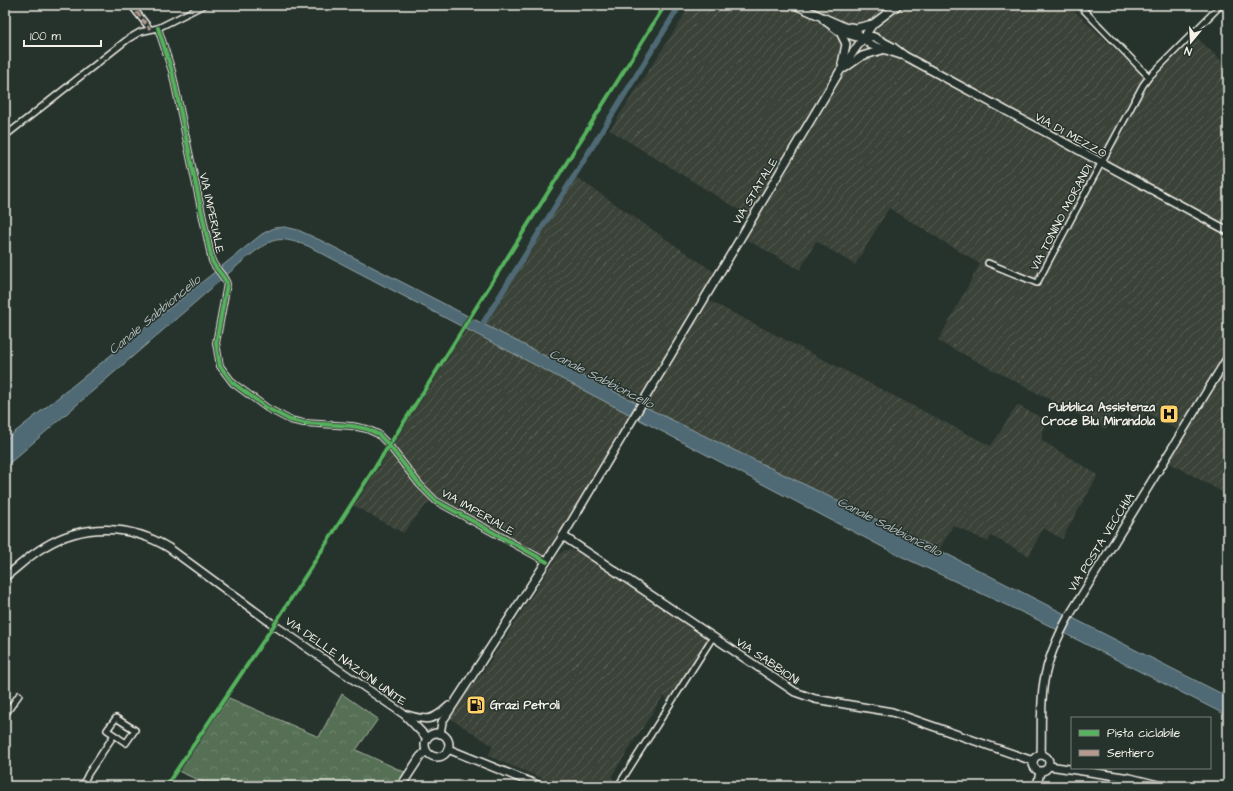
<svg xmlns="http://www.w3.org/2000/svg" width="1233" height="791" viewBox="0 0 1233 791" font-family="'Architects Daughter',sans-serif">
<style>
.industrial{fill:url(#industrial-furrows)}
.forest{fill:url(#forest-crowns);stroke:#a5b09e}
.water{fill:#4f6b75;stroke:#91a1a3}
.lines{fill:none;stroke-linecap:round;stroke-linejoin:round}
.canal{stroke:#4f6b75;stroke-width:5.5}
.street-casing{stroke:#f4f1e8;stroke-width:8}
.secondary-casing{stroke:#f4f1e8;stroke-width:10}
.street{stroke:#26332d;stroke-width:5}
.secondary{stroke:#26332d;stroke-width:7}
.quiet{stroke:#b69a8f;stroke-width:3;stroke-dasharray:6 3;stroke-linecap:butt}
.cycleway-casing{stroke:#26332d;stroke-width:6}
.cycleway{stroke:#56b35d;stroke-width:4}
.labels{text-anchor:middle;stroke-width:3;stroke-linejoin:round;paint-order:stroke}
.street-label{font-size:12px;fill:#f4f1e8;stroke:#26332d}
.poi-label{font-size:12px;font-weight:bold;fill:#f4f1e8;stroke:#26332d;text-anchor:end}
.water-label{font-size:13px;font-style:italic;fill:#b2bbba;stroke:#26332d}
</style>
<defs>
<pattern id="industrial-furrows" width="10" height="10" patternUnits="userSpaceOnUse"><rect width="10" height="10" fill="#3a4339"/><path d="M-1 1l2-2M0 10L10 0M9 11l2-2" fill="none" stroke="#575f56"/></pattern>
<pattern id="forest-crowns" width="20" height="18" patternUnits="userSpaceOnUse"><rect width="20" height="18" fill="#566f55"/><path d="M2 6a3 3 0 1 1 6 0M12 15a3 3 0 1 1 6 0" fill="none" stroke="#6f846d"/></pattern>
</defs>
<rect width="100%" height="100%" fill="#26332d"/>
<filter id="ink" filterUnits="userSpaceOnUse"><feTurbulence type="fractalNoise" baseFrequency=".025" numOctaves="2"/><feDisplacementMap in="SourceGraphic" scale="8" xChannelSelector="R" yChannelSelector="G"/><feConvolveMatrix kernelMatrix="1 2 1 2 8 2 1 2 1" color-interpolation-filters="sRGB"/></filter>
<g filter="url(#ink)">
<g class="industrial">
<polygon points="691,5 1068,5 1150,82 1195,36 1228,67 1228,495 1166,461 1183,433 1146,412 1140,421 1119,407 1106,429 938,341 980,264 889,208 855,265 816,241 800,270 742,237 752,218 610,130"/>
<polygon points="573,175 717,274 704,298 991,446 1017,405 1046,420 1041,440 1098,475 1062,539 1043,528 1029,556 991,536 988,542 953,525 939,550 627,398 483,325"/>
<polygon points="462,327 632,415 543,561 432,498 403,533 351,504 431,380"/>
<polygon points="565,550 576,551 709,637 669,700 663,696 611,777 614,779 609,786 561,786 488,756 493,746 450,718 469,689 484,671 559,554"/>
</g>
<polygon class="forest" points="342,694 378,719 356,750 411,775 404,786 212,786 178,771 229,698 319,737"/>
<path class="water" d="M285 227 298 230 322 241 627 398 939 550 1228 697V716L1032 617 894 553 308 246C274 234 272 239 244 260L5 467V440L262 234 274 228Z"/>
<g class="lines">
<polyline class="canal" points="480,328 680,5"/>
<g class="street-casing">
<g id="street">
<polyline points="131,5 150,29"/>
<polyline points="1079,5 1149,77"/>
<path d="M158 28 172 71 212 261C216 270 224 275 227 284L216 343 220 366 233 383 267 408 290 420 304 423 352 426 367 429 378 434 388 444 420 485 436 501 547 562"/>
<polyline points="5,136 128,39 140,32 158,28 204,5"/>
<polyline points="988,263 1037,283 1143,85 1149,77 1221,5"/>
<polyline points="5,715 19,695"/>
<polygon points="116,718 135,730 126,743 107,730"/>
<polyline points="82,786 88,774 114,735"/>
<polyline points="618,786 713,637"/>
</g>
</g>
<g class="secondary-casing">
<g id="secondary">
<polyline points="795,5 856,32 871,45 901,55"/>
<polyline points="824,20 840,32 863,39"/>
<polyline points="850,27 856,28 873,24"/>
<polyline points="840,32 846,44 842,64"/>
<polyline points="863,39 869,36 874,37 893,47 905,56 1228,231"/>
<polyline points="845,68 862,56 882,50"/>
<polyline points="563,536 795,692 815,699 892,712 1033,761"/>
<path d="M5 577C18 567 30 555 44 547 83 523 130 524 169 548L274 625 405 715 427 738"/>
<path d="M407 715C427 721 433 721 449 706"/>
<circle cx="437" cy="745" r="12"/>
<polyline points="440,734 442,722 563,536 840,71 873,24 898,5"/>
<polyline points="448,749 540,786"/>
<circle cx="1041" cy="763" r="8"/>
<path d="M1041 755C1042 731 1040 705 1044 681 1048 658 1058 636 1069 616L1228 357"/>
<polyline points="1049,766 1130,778 1162,786"/>
<polyline points="401,786 420,757 426,751"/>
<polyline points="1037,786 1040,772"/>
</g>
</g>
<use href="#street" class="street"/>
<use href="#secondary" class="secondary"/>
<polyline class="quiet" points="131,5 150,29"/>
<g class="cycleway-casing">
<g id="cycleway">
<path d="M158 28 172 71 212 261C216 270 224 275 227 284L216 343 220 366 233 383 267 408 290 420 304 423 352 426 367 429 378 434 388 444 420 485 436 501 547 562"/>
<polyline points="166,786 274,625 429,383 665,5"/>
</g>
</g>
<use href="#cycleway" class="cycleway"/>
</g>
</g>
<defs>
<g id="hospital-square" transform="scale(1)"><rect x="-9" y="-9" width="18" height="18" rx="4" fill="#ffd166" stroke="#26332d"/><path d="M-5-5h3v3.5h4V-5h3V5h-3V1.5h-4V5h-3Z" fill="#111"/></g>
<g id="fuel-square" transform="scale(1)"><rect x="-9" y="-9" width="18" height="18" rx="4" fill="#ffd166" stroke="#26332d"/><path d="M-5.5-6h7V0h2V4h1.3V-2.5L3-4.5l.8-.8L6-3V5H2.5V1h-1V6h-7ZM-4.2-4.7v3.2H.2V-4.7Z" fill="#111"/></g>
</defs>
<g fill-rule="evenodd">
<use href="#hospital-square" x="1169" y="414"/>
<use href="#fuel-square" x="476" y="705"/>
</g>
<g class="labels">
<g class="street-label">
<text transform="translate(1071 135) rotate(29)" y="4">VIA DI MEZZO</text>
<text transform="translate(755 191) rotate(-59)" y="4">VIA STATALE</text>
<text transform="translate(212 213) rotate(78)" y="4">VIA IMPERIALE</text>
<text transform="translate(1061 217) rotate(-62)" y="4">VIA TONINO MORANDI</text>
<text transform="translate(478 512) rotate(30)" y="4">VIA IMPERIALE</text>
<text transform="translate(1101 542) rotate(-58)" y="4">VIA POSTA VECCHIA</text>
<text transform="translate(346 661) rotate(35)" y="4">VIA DELLE NAZIONI UNITE</text>
<text transform="translate(768 661) rotate(34)" y="4">VIA SABBIONI</text>
</g>
<g class="poi-label">
<text x="1155" y="411">Pubblica Assistenza<tspan x="1155" dy="14">Croce Blu Mirandola</tspan></text>
<text x="490" y="709" text-anchor="start">Grazi Petroli</text>
</g>
<g class="water-label">
<text transform="translate(154 314) rotate(-40)" y="5">Canale Sabbioncello</text>
<text transform="translate(602 378) rotate(27)" y="5">Canale Sabbioncello</text>
<text transform="translate(890 526) rotate(27)" y="5">Canale Sabbioncello</text>
</g>
</g>
<rect width="1233" height="791" fill="none" stroke="#26332d" stroke-width="20"/>
<rect x="10" y="10" width="1213" height="771" fill="none" stroke="#f4f1e8" stroke-width="1.5" filter="url(#ink)"/>
<rect x="1071" y="717" width="140" height="52" fill="#26332d" stroke="#787f78"/>
<rect x="1079" y="730" width="20" height="6" fill="#56b35d" stroke="#787f78"/>
<text x="1107" y="737" font-size="12" fill="#f4f1e8">Pista ciclabile</text>
<rect x="1079" y="750" width="20" height="6" fill="#b69a8f" stroke="#787f78"/>
<text x="1107" y="757" font-size="12" fill="#f4f1e8">Sentiero</text>
<g transform="translate(1191 42) rotate(198)" stroke="#26332d" stroke-width="3" paint-order="stroke">
<path d="M0-3L7 15L0 10L-7 15Z" fill="#f4f1e8"/>
<text y="-6" font-size="11" font-weight="bold" text-anchor="middle" fill="#f4f1e8">N</text>
</g>
<path d="M24 40v6h77v-6" fill="none" stroke="#f4f1e8" stroke-width="2"/>
<text x="30" y="40" font-size="12" fill="#f4f1e8" stroke="#26332d" stroke-width="3" paint-order="stroke">100 m</text>
</svg>
